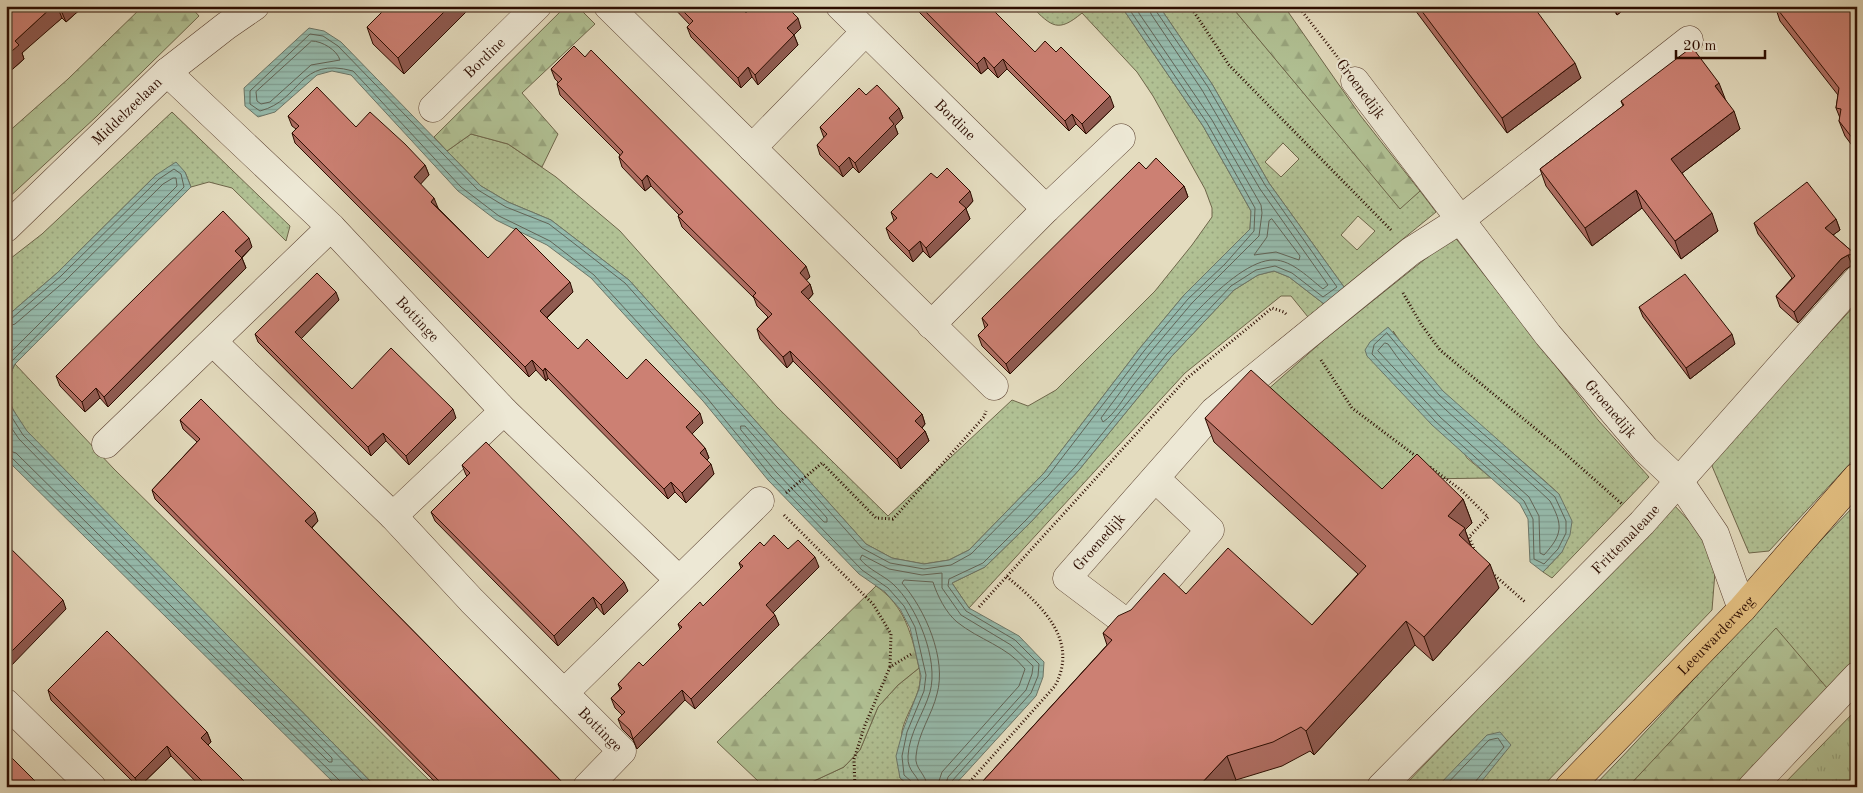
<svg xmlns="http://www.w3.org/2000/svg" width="1863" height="793" viewBox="0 0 1863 793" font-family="'Old Standard TT',serif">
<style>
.grass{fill:url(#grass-dots);stroke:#6e664a;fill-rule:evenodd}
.forest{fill:url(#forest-firs);stroke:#6e664a}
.park{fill:url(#park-tufts);stroke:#6e664a}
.water{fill:url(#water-rules);stroke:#6c7668}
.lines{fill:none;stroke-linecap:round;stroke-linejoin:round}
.shore{stroke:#616457;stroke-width:1}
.minor-casing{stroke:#5a4030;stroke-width:29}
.major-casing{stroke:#2c0c00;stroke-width:29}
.path{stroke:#2c0c00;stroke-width:3;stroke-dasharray:1 2.5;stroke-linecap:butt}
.minor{stroke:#ede8d5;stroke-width:28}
.major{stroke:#e2be80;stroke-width:28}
.wall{fill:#af6e63;stroke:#2c0c00}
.shaded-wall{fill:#8f5a50;stroke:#2c0c00}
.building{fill:#cc8073;stroke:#2c0c00}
.labels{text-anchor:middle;stroke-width:4;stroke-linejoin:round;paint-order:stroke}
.street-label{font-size:15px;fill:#2c0c00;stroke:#ede8d5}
</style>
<defs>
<pattern id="grass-dots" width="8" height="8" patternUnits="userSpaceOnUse" patternTransform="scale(1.25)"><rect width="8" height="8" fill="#b1c194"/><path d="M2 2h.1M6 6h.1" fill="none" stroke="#98a57e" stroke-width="1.8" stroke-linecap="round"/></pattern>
<pattern id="forest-firs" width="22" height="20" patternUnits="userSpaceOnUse" patternTransform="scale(1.25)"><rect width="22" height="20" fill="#b1c194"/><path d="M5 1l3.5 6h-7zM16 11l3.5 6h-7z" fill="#98a57e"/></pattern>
<pattern id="park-tufts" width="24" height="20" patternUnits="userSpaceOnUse" patternTransform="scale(1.25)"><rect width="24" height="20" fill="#b1c194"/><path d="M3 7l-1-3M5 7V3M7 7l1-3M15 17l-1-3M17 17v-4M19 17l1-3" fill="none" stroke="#98a57e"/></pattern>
<pattern id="water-rules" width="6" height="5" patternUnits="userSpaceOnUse" patternTransform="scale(1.25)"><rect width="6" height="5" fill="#96bcae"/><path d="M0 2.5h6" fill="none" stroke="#81a094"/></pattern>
</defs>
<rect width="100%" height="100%" fill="#e4dcbf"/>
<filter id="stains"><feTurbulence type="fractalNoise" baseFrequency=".004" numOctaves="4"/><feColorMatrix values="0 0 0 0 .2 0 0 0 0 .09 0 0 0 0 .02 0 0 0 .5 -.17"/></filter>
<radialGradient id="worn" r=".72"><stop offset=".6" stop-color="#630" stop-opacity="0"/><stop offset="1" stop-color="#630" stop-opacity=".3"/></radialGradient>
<g class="grass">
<path d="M1031 6H1121L1203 126 1251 211 1250 229 1184 295 1140 348 1044 473 969 550 949 560 924 564 892 558 866 544 629 280 551 220 508 202 481 186 447 151 471 134 508 144 556 177 620 231 776 406 888 516 1012 400 1028 406 1056 390 1155 291 1192 245 1212 217V208L1205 189 1153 96 1137 72 1082 13C1058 33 1052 27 1031 6Z"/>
<path d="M1159 6H1231L1400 208 1420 191 1436 212 1344 287 1269 183 1212 84ZM1283 143 1299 159 1281 177 1265 162ZM1358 216 1375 231 1357 250 1341 235Z"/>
<polygon points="172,112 290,226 286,241 232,188 209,182 191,187 185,172 156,175 57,273 6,317 6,262 42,234"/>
<path d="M1454 236 1598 420 1649 477 1552 578 1543 572 1562 552 1559 494C1503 441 1435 397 1393 331L1467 458 1491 478 1419 479 1376 527 1248 407 1325 339Z"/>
<polygon points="1274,271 1289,277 1324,304 1308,317 1291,296 1281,296 1185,373 969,608 952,583 985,567 1030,523 1079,470 1171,357 1234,290 1258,275"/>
<polygon points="1857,303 1857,456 1769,551 1749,553 1712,466 1718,453"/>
<path d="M15 364 114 469 436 787H376L26 431C10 404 0 395 15 364Z"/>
<path d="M1857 503V667L1833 695 1646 768 1628 787H1593C1683 695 1766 595 1857 503Z"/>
<polygon points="1674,505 1706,539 1715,572 1712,610 1542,787 1403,787"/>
<path d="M919 668C925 691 907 709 902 731 900 746 901 763 900 778L911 787H801L844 767 860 750 878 707 898 685Z"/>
</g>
<g class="forest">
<polygon points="143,6 190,6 199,16 96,117 6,200 6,134 68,79"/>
<polygon points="566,6 577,6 595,24 522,93 558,134 542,167 508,144 471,134 447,151 434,137"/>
<polygon points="1231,6 1284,6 1360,115 1420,191 1400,209"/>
<path d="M876 586C905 606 912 635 919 668L898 685 878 707 860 750 844 767 801 787H760L758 781 717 742Z"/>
<polygon points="1776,628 1833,695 1743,787 1628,787"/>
</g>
<polygon class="park" points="1857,709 1857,787 1781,787"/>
<g class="water">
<polygon points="1121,6 1159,6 1212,84 1269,183 1344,287 1324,304 1289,277 1274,271 1258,275 1234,290 1171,357 1079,470 1030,523 985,567 952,583 969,608 1019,636 1044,662 1043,677 1036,696 953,787 911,787 900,778 896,756 903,730 919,689 921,676 910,628 900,609 885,592 859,574 768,480 703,401 591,278 547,245 496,220 458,191 351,75 332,71 317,75 275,112 258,117 245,106 244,88 309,28 324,31 341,42 481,186 508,202 551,220 629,280 866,544 892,558 924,564 949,560 969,550 1044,473 1140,348 1184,295 1250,229 1251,211 1203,126"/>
<polygon points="176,162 185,172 191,187 15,364 6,381 6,317 57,273 156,175"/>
<polygon points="1388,327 1443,391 1559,494 1572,521 1570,535 1562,552 1543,572 1530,562 1528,519 1520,504 1432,425 1367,356 1365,350 1370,342"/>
<polygon points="6,387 8,402 27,431 376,787 338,787 6,459"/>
<polygon points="1500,732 1511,745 1477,787 1437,787 1487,735"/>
</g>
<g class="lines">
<g class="shore">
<path d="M1134 6 1212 120 1261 205 1262 213 1259 236 1192 303 1148 355 1101 418 1103 422C1115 414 1125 396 1134 384 1161 352 1232 259 1274 260 1292 260 1310 279 1323 289L1328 285 1260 189 1202 90 1151 14 1149 6"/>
<path d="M312 41C322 41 337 50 340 60L311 65 270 102 261 104 257 101 256 92Z"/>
<polygon points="1272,219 1300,256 1299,260 1276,252 1254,255 1267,237 1269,221"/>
<polyline points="6,320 11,319 61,276 159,179 174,169 181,174 184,187 12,361 6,370"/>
<polyline points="6,327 15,324 65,281 163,184 173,178 176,178 177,186 6,357"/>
<polygon points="1387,333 1439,395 1555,497 1566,521 1566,533 1558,549 1544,564 1534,559 1533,519 1524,501 1435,421 1372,354 1374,345"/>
<path d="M1385 343 1388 344C1430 407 1496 449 1550 501 1563 525 1563 534 1544 555L1540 553 1539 516 1529 497 1440 417 1378 351Z"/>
<polyline points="6,408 23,435 369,787"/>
<polyline points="6,420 19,439 332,758 332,762 329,762 16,453 6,450"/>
<polygon points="741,426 745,426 827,518 827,522 824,522 776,472 741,430"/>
<polyline points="6,456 12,458 340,781 341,787"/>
<path d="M913 787 912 782 904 775 902 756 907 732 924 691 926 675 915 627 904 606 888 588 862 570 771 476 707 398 594 275 550 241 499 216 461 187 353 71C298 56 302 100 260 111L250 104V91L310 34 323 36 338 46 478 190 506 207 549 224 625 283 862 548 890 563 924 569 951 565 971 554 1048 476 1144 351 1188 299 1225 264 1254 231 1255 208 1207 123 1127 6"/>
<path d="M920 787C919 774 907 773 908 756 909 733 924 713 930 692 939 660 917 606 893 584 883 575 869 570 860 559L862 555 889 569 922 575 942 573V588L961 615 1011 645 1033 666 1032 674 1026 690 948 777 945 787"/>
<path d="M927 787C927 774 914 769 916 756 918 733 932 715 937 694 947 659 925 609 902 583L904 580 933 582C937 595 946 613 957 622 979 640 1007 646 1025 669L1019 686 942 772 937 787"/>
<polyline points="951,787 952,781 1031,693 1038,676 1039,664 1015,640 966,611 948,586 949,579 983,563 1026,520 1076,466 1167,354 1231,286 1256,270 1275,266 1292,273 1323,297 1337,287 1265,185 1208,87 1156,11 1155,6"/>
<polyline points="1444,787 1489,740 1498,738 1504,747 1475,782 1474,787"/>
</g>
<g class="minor-casing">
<g id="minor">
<polyline points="608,6 994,386"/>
<path id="s1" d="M840 6 1046 209"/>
<path id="s2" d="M167 72 331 227 504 411 679 580"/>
<path id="s3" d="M1355 81 1548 335 1645 449 1679 481 1715 534 1742 609"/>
<path id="s4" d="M433 108 537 6"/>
<polyline points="752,148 865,32"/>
<path id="s5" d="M6 228 167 72 226 26 255 6"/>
<polyline points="931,325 1046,209 1121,138"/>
<path id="s6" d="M213 342 393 516 472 601 622 751 587 787"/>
<polyline points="106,444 331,227"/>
<path id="s7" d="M1155 478 1210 530 1128 624 1067 578 1214 411 1411 251 1460 220 1689 40"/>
<polyline points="393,516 504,411"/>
<polyline points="564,693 760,501"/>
<polyline points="6,703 92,787"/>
<path id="s8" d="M1381 787 1642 523 1857 280"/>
<polyline points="1752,787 1857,676"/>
</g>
</g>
<g class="major-casing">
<g id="major">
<path id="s9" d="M1569 787 1742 609 1857 477"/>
</g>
</g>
<g class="path">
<polyline points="1190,6 1229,65 1391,230"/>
<polyline points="1298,6 1339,59"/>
<polyline points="1403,293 1421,324 1440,350 1560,449 1622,504"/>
<polyline points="1321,360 1352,408 1417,457"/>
<polyline points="1430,467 1461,490 1488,517 1469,537 1475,551"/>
<polyline points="786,493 822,463 876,518 893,519 984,417 986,411"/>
<polyline points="784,515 873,604 891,634 890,667"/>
<polyline points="1492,573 1525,602"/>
<polyline points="979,607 1186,379 1272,308 1284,312 1287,315"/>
<polyline points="855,787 854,759 865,725 890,667 913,653"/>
<path d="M965 787 1055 686C1080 639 1040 604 1006 576"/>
</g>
<use href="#minor" class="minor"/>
<use href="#major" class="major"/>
</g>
<g class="wall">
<polygon points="6,6 84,6 66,22 62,18 40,36 22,53 24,59 6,75"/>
<polygon points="388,6 404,74 373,44 367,27"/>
<polygon points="672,6 739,6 746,13 801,28 794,35 798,45 758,85 752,77 741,88 691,37 687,27 690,25"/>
<polygon points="913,6 989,6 1035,52 1114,107 1086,134 1076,124 1069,131 1007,69 998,78 988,68 981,74"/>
<polygon points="1412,6 1533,6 1581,78 1507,133"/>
<polygon points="1611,6 1628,6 1617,15"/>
<polygon points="1775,6 1857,6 1857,152 1845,136 1839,121 1840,118 1836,108 1838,95 1780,21"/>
<polygon points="551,69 810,277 806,280 810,284 813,294 808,300 922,414 925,424 922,428 925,431 929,441 901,469 793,361 787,368 760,339 757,329 768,317 757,306 754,298 682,227 678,216 679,215 651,186 645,191 622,167 619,157 620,155 560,95 557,84 558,82 555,79"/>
<polygon points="866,95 899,108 903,118 895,126 898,134 859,173 853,167 843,177 820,155 817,145 824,138 820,127"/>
<polygon points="1725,100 1740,129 1682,173 1718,231 1681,259 1642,208 1592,246 1546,186 1540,169 1623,106 1621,101"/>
<polygon points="288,116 356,127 425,165 429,175 420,184 438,208 488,258 573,292 547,318 578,349 627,379 703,423 692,434 705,448 709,458 707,460 714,474 686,503 675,492 668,499 548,378 546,381 536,370 529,377 295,143 292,133 296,129 292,126"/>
<polygon points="1146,169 1184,186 1188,197 1010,374 982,346 978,335 985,328 982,318"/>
<polygon points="937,178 973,201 966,209 970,219 930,258 923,251 913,262 890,239 886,228 894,221 891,212"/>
<polygon points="1836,219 1840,230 1833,235 1855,254 1857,260 1857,265 1852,265 1845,270 1798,323 1780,307 1776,296 1792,278 1758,234 1754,223"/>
<polygon points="252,247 242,258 246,268 108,407 100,398 85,412 60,386 56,376"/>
<polygon points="339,300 301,338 352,389 456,418 409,465 386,441 371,456 258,342 255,334"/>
<polygon points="1639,307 1735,344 1690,379 1643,317"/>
<polygon points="1205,418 1382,489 1463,499 1472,523 1465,530 1471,546 1499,588 1433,661 1415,645 1314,755 1310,751 1282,766 1236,780 1229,787 985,787 983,781 1107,645 1103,633 1186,594 1312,625 1358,574 1214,442"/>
<polygon points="180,420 318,521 312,528 567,787 440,787 155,499 152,490 197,442 183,429"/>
<polygon points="462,465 628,591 604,615 597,607 558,646 435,521 431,512 467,476 466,475"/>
<polygon points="764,546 788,549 819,567 773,612 779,625 695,709 685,700 637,749 633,740 622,729 618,719 622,715 615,708 611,698 620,689 618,684 643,666 680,629 678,624 703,606 741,568 739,563"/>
<polygon points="48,690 207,732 211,742 208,745 250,787 201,787 171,756 139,787 138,787 51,700"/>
</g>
<g class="shaded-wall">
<polygon points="53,6 57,6 62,18 22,53 24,59 6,75 6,56 15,41"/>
<polygon points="62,6 84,6 66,22 60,8"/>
<polygon points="450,6 472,6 404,74 398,58"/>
<polygon points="1614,6 1628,6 1617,15"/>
<polygon points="798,18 801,28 794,35 798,45 758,85 755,75 787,28"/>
<polygon points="984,57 988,68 981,74 977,64"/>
<polygon points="1003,59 1007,69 998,78 994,68"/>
<polygon points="1575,63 1581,78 1507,133 1502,118"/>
<polygon points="748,67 752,77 741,88 738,78"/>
<polygon points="1719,83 1726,101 1715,86"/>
<polygon points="1110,96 1114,107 1086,134 1082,124"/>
<polygon points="899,108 903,118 895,126 898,134 859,173 855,163 889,118"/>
<polygon points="1734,111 1740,129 1677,177 1671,159"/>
<polygon points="1072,114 1076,124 1069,131 1065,121"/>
<polygon points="849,157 853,167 843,177 839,167"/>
<polygon points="425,165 429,175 418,187 414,177"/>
<polygon points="647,175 651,186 645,191 642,181"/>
<polygon points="1184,186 1188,197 1010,374 1006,364"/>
<polygon points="1636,190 1642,208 1592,246 1585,228"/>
<polygon points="970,191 973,201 966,209 970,219 930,258 926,248 959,202"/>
<polygon points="434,198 438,208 431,202"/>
<polygon points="1712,213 1718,231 1681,259 1675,241"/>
<polygon points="1836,219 1840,230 1829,238 1825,228"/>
<polygon points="249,238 252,247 238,261 235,251"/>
<polygon points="920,241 923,251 913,262 909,251"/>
<polygon points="1848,255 1852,265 1845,270 1798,323 1794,312 1841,259"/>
<polygon points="242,258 246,268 108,407 104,397"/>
<polygon points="806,266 810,277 803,283 800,273"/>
<polygon points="570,282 573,292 543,321 540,311"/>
<polygon points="810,284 813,294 805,303 801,292"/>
<polygon points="336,292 339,300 299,341 295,332"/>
<polygon points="1732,334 1735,344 1690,379 1686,368"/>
<polygon points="790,351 793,361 787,368 783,357"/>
<polygon points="532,360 536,370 529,377 525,367"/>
<polygon points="545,368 548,378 546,381 543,371"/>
<polygon points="96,388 100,398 85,412 82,402"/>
<polygon points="453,409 456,418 409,465 406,456"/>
<polygon points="700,413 703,423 689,437 686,427"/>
<polygon points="922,414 925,424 919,431 915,421"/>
<polygon points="925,431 929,441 901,469 897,459"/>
<polygon points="383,433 386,441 371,456 368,447"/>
<polygon points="705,448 709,458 704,463 700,453"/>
<polygon points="711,464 714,474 686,503 682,493"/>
<polygon points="671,482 675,492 668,499 664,489"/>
<polygon points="1463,499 1472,523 1465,530 1473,552 1468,559 1448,516"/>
<polygon points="315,512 318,521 309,530 305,521"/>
<polygon points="815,557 819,567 770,616 766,605"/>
<polygon points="1490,564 1499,588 1433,661 1424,637"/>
<polygon points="624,582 628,591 604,615 601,605"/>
<polygon points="593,597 597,607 558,646 554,636"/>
<polygon points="63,600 66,609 8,669 6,665 6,657"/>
<polygon points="775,615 779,625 695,709 691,699"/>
<polygon points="1406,621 1415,645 1314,755 1306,731"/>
<polygon points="682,690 685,700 637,749 633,739"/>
<polygon points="207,732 211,742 205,748 201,738"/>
<polygon points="167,746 171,756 139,787 135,778"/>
<polygon points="1227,756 1236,780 1229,787 1198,787"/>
</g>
<g class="building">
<polygon points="6,6 53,6 15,41 19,45 6,56"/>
<polygon points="388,6 450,6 398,58 367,27"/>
<polygon points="678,6 739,6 746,13 753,6 786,6 798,18 787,28 794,35 755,75 748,67 738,78 687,27 693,21"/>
<polygon points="920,6 989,6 1035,52 1045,41 1056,52 1061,47 1110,96 1082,124 1072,114 1065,121 1003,59 994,68 984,57 977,64"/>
<polygon points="1418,6 1533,6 1575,63 1502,118"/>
<polygon points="1775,6 1857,6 1857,144 1839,121 1841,109 1836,108 1839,88"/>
<polygon points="574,46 585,57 591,50 806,266 800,273 810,284 801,292 922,414 915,421 925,431 897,459 790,351 783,357 757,329 772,314 753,296 756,293 678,216 683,212 647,175 642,181 619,157 623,152 557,84 562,79 551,69"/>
<polygon points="1692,47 1719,83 1715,86 1734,111 1671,159 1712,213 1675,241 1636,190 1585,228 1540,169 1624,105 1621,101"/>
<polygon points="877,85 899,108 889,118 894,124 855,163 849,157 839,167 817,145 827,134 820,127 859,88 866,95"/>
<polygon points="317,87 356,127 370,112 405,144 425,165 414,177 434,198 431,202 488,258 516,228 570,282 540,311 578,349 587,339 627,379 646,359 700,413 686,427 705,448 700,453 711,464 682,493 671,482 664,489 545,368 543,371 532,360 525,367 292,133 299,126 288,116"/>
<polygon points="1156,158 1184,186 1006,364 978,335 988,325 982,318 1139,162 1146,169"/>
<polygon points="947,168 970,191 959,202 966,208 926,248 920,241 909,251 886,228 897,218 891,212 931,173 937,178"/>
<polygon points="1807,182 1836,219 1825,228 1855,254 1848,255 1841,259 1794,312 1776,296 1795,276 1754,223"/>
<polygon points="223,211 249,238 235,251 242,258 104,397 96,388 82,402 56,376"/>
<polygon points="317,273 336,292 295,332 352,389 391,348 453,409 406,456 383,433 368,447 255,334"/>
<polygon points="1685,274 1732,334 1686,368 1639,307"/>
<polygon points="1251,370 1382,489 1417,454 1463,499 1448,516 1465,528 1459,535 1490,564 1424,637 1406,621 1306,731 1301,727 1273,742 1227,756 1198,787 989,787 983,781 1112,640 1103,633 1118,616 1131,610 1164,573 1186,594 1228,548 1312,625 1366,566 1205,418"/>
<polygon points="201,399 315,512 305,521 567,787 445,787 152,490 200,439 180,420"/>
<polygon points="486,442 624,582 601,605 593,597 554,636 431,512 470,473 462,465"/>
<polygon points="774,535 788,549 798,540 815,557 766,605 775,615 691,699 682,690 633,739 630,730 618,719 625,712 611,698 622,688 618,684 639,662 643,666 682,627 678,624 700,602 703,606 743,566 739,563 760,542 764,546"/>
<polygon points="6,544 63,600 6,657"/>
<polygon points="107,631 207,732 201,738 250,787 202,787 205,784 167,746 135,778 48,690"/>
<polygon points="6,752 41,787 6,787"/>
<polygon points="618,782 623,787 614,787"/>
</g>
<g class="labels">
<g class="street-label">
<text dy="5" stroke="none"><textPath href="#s4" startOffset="72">Bordine</textPath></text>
<text transform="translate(1361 89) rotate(53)" y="5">Groenedijk</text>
<text dy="5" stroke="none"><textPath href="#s5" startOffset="168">Middelzeelaan</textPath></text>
<text dy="5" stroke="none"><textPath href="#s1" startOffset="162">Bordine</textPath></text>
<text dy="5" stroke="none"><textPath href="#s2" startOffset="352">Bottinge</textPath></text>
<text dy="5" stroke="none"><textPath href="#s3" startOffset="416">Groenedijk</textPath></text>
<text dy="5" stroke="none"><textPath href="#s8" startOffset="348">Frittemaleane</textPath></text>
<text dy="5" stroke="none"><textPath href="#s7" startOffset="325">Groenedijk</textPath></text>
<text dy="5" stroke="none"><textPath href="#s9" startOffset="211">Leeuwarderweg</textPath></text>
<text dy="5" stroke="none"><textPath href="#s6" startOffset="548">Bottinge</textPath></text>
</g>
</g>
<rect width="1863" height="793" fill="none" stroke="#e4dcbf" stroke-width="25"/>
<rect x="8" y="8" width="1848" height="778" fill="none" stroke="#2c0c00" stroke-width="2.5"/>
<rect x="12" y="12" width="1838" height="768" fill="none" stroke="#2c0c00"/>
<path d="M1676 50v8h89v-8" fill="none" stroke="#2c0c00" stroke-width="2.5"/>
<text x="1683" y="50" font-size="15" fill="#2c0c00" stroke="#ede8d5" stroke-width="4" paint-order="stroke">20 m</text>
<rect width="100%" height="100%" filter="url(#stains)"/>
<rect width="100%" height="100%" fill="url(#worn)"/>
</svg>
